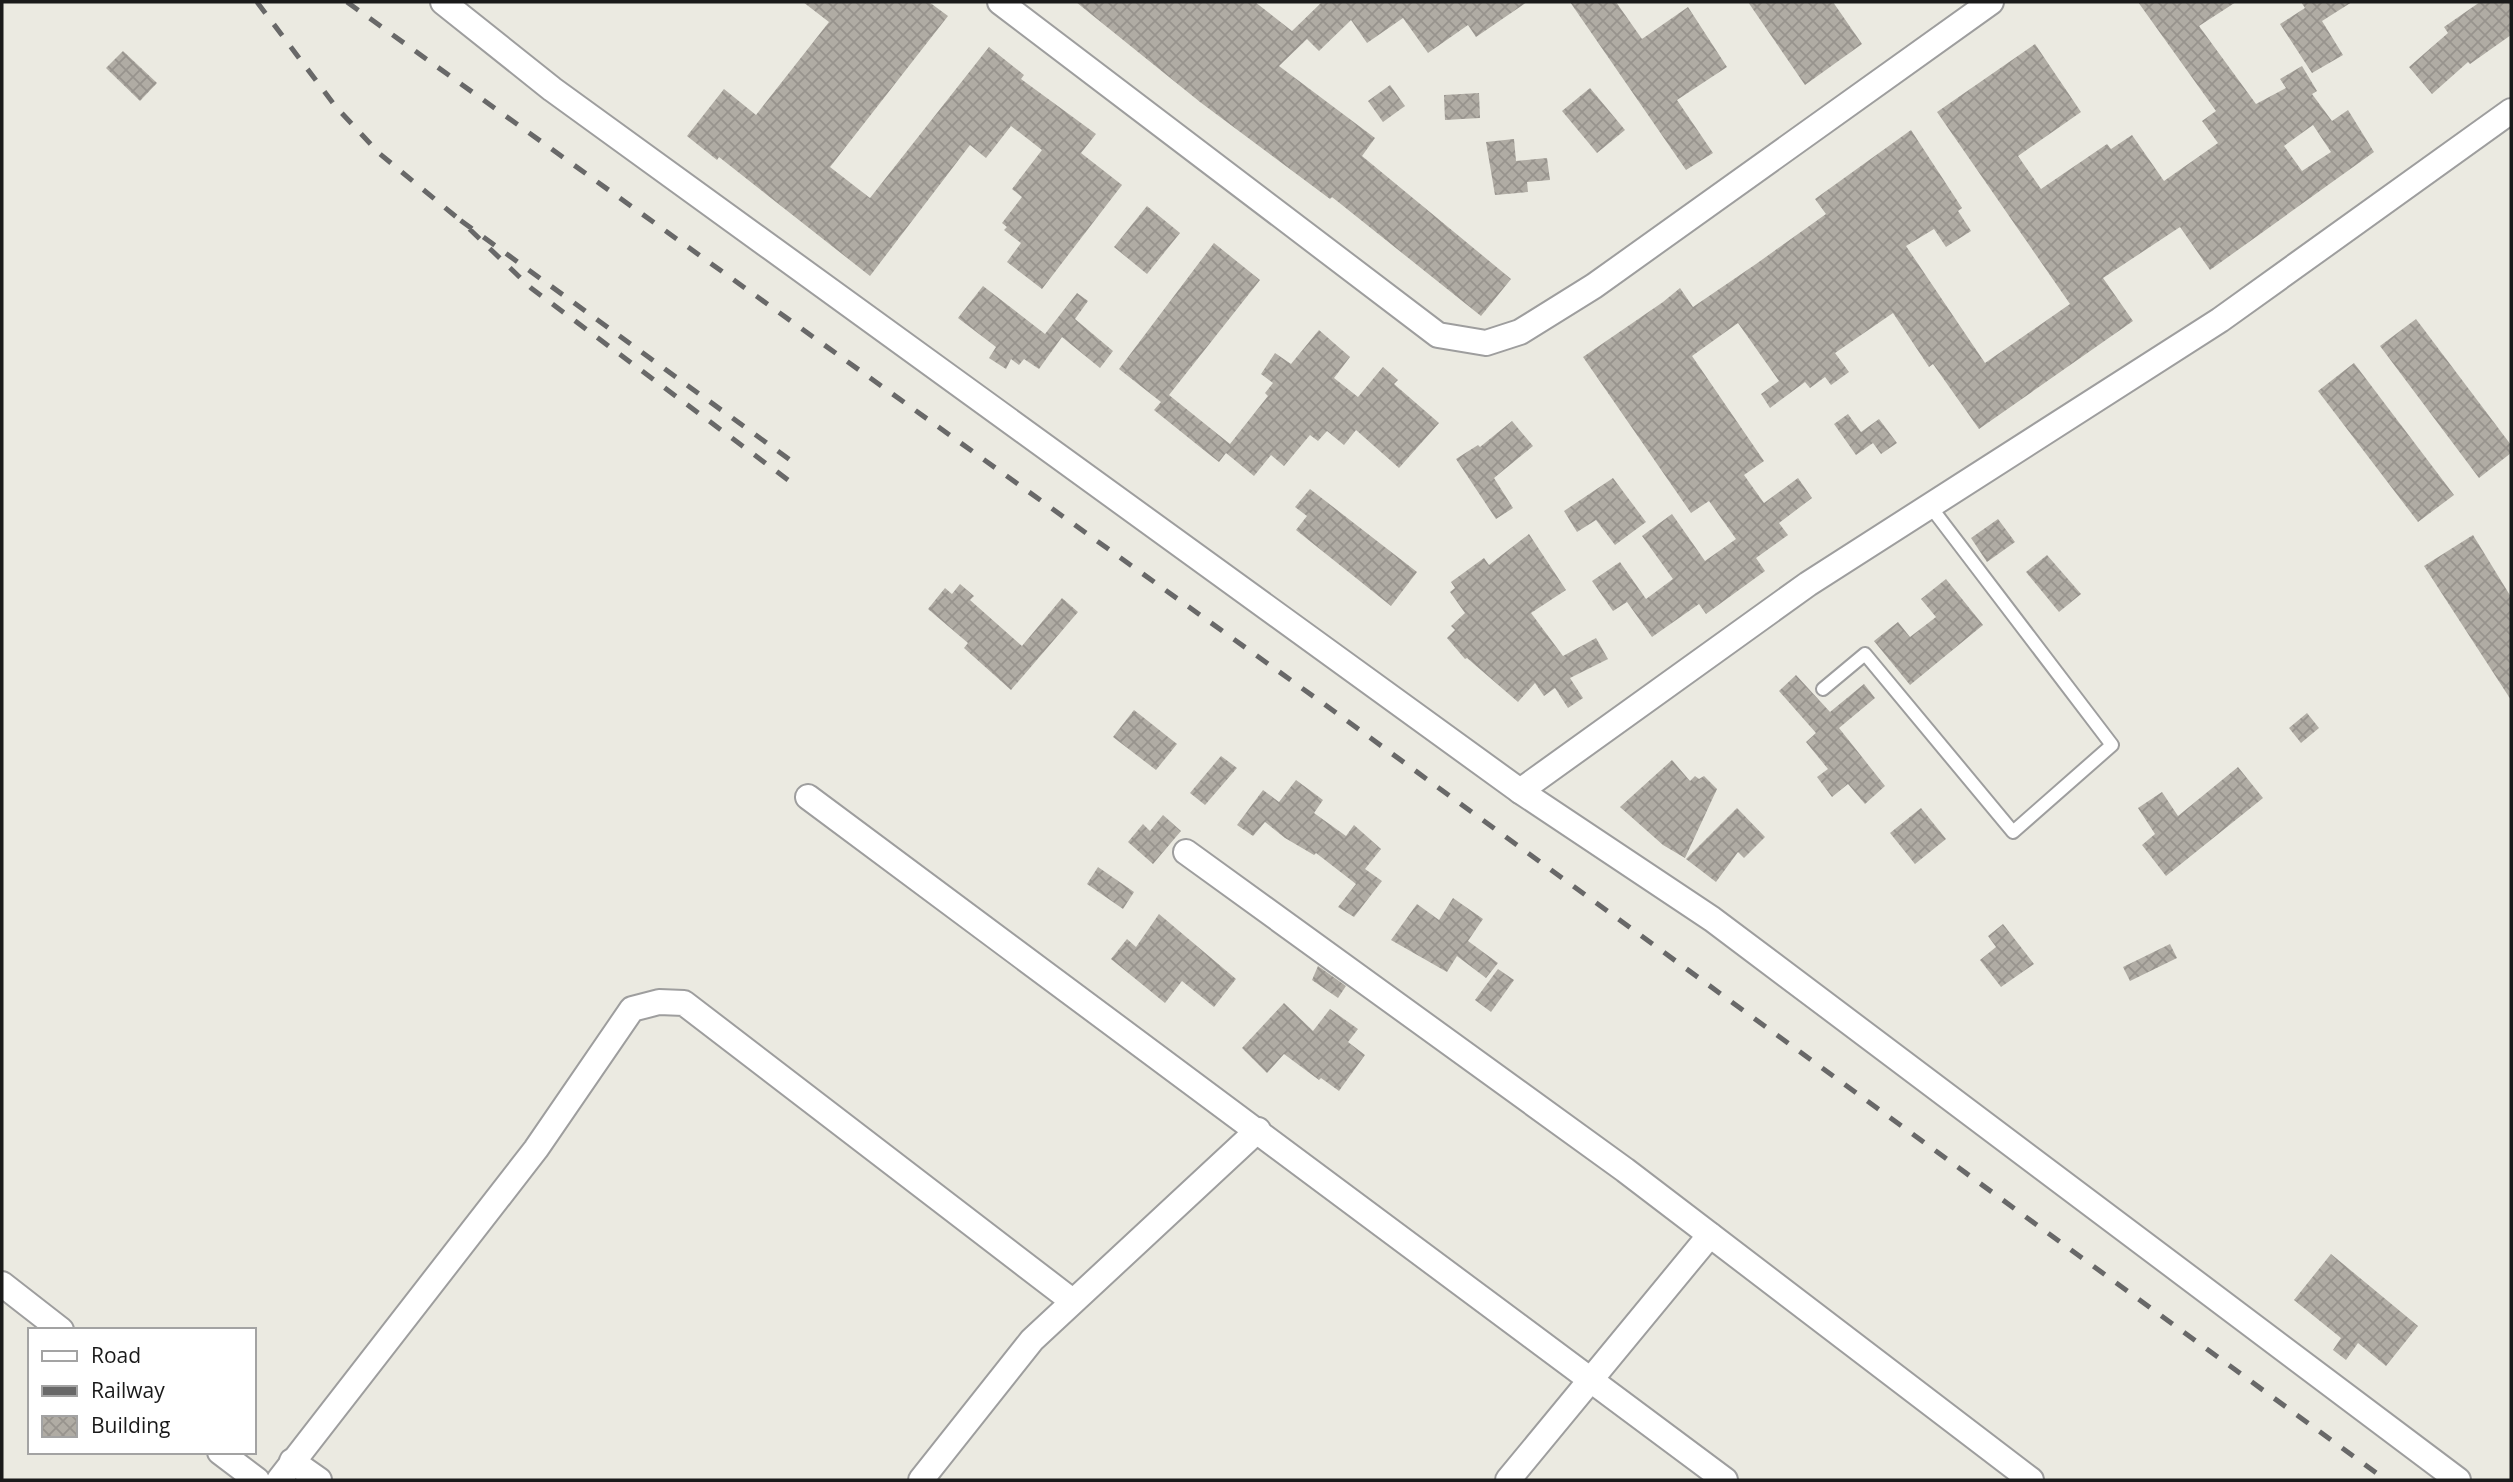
<svg xmlns="http://www.w3.org/2000/svg" width="2513" height="1482" viewBox="0 0 2513 1482" font-family="'Open Sans',sans-serif">
<style>
.building{fill:url(#building-cross-hatch);fill-rule:evenodd}
.lines{fill:none;stroke-linecap:round;stroke-linejoin:round}
.service-casing{stroke:#9e9e9e;stroke-width:16}
.minor-casing{stroke:#9e9e9e;stroke-width:28}
.service{stroke:#fff;stroke-width:12}
.minor{stroke:#fff;stroke-width:24}
.rail{stroke:#686868;stroke-width:5;stroke-dasharray:14 14;stroke-linecap:butt}
</style>
<defs>
<pattern id="building-cross-hatch" width="8" height="8" patternUnits="userSpaceOnUse" patternTransform="scale(1.75)"><rect width="8" height="8" fill="#b0aca4"/><path d="M0 0l8 8M0 8l8-8" fill="none" stroke="#97938d"/></pattern>
</defs>
<rect width="100%" height="100%" fill="#ebeae1"/>
<g class="building">
<polygon points="803,2 929,2 948,16 830,167 870,198 989,47 1024,75 1021,79 1096,134 1081,153 1122,185 1042,289 1007,262 1021,243 1004,230 1007,227 1002,223 1022,197 1012,189 1042,150 1011,126 986,158 970,145 870,276 719,157 717,160 687,136 724,89 756,115 829,22"/>
<polygon points="1076,2 1255,2 1292,31 1322,2 1527,2 1476,37 1468,25 1428,53 1403,18 1367,43 1351,20 1319,51 1307,39 1279,66 1375,138 1362,156 1511,279 1481,316 1332,197 1330,199 1200,102"/>
<polygon points="1570,2 1616,2 1642,39 1688,7 1727,67 1677,100 1713,153 1686,170"/>
<polygon points="1748,2 1833,2 1862,44 1805,85"/>
<path d="M2138 2H2236L2199 26 2256 104 2286 88 2280 79 2302 66 2317 91 2312 94 2332 121 2348 110 2374 152 2210 270 2180 227 2103 278 2133 321 1979 429 1933 364 1929 367 1893 313 1835 353 1849 372 1831 385 1825 377 1810 388 1805 382 1770 408 1761 394 1779 381 1738 323 1692 356 1764 461 1744 475 1764 503 1798 478 1812 498 1779 523 1788 535 1756 558 1765 571 1706 614 1699 604 1652 637 1627 602 1613 611 1592 581 1620 562 1646 599 1673 579 1642 536 1672 514 1705 561 1736 539 1709 501 1691 513 1583 357 1663 302 1680 288 1693 307 1756 264 1826 214 1815 199 1911 130 1962 208 1958 211 1971 231 1946 247 1934 229 1906 246 1985 363 2070 304 1937 112 2035 44 2081 112 2018 156 2041 189 2107 144 2111 149 2132 135 2164 181 2218 143 2202 121 2216 111ZM2313 125 2331 152 2302 171 2284 146Z"/>
<polygon points="2301,2 2352,2 2322,21 2343,55 2312,73 2280,24 2305,8"/>
<polygon points="2480,2 2511,2 2511,35 2470,64 2468,62 2432,94 2409,67 2448,33 2444,27"/>
<polygon points="123,51 157,83 140,101 106,68"/>
<polygon points="1390,85 1405,106 1383,122 1368,101"/>
<polygon points="1590,88 1625,130 1597,153 1562,111"/>
<polygon points="1479,93 1480,118 1445,120 1444,95"/>
<polygon points="1514,139 1516,161 1547,158 1550,180 1527,182 1528,192 1495,195 1486,142"/>
<polygon points="1147,206 1180,233 1147,274 1114,247"/>
<polygon points="1214,243 1260,280 1169,395 1230,444 1268,396 1265,393 1273,383 1261,374 1275,353 1291,364 1319,330 1350,357 1334,378 1358,397 1383,367 1398,380 1394,384 1439,423 1399,468 1356,430 1344,445 1327,431 1318,441 1310,435 1284,466 1271,455 1254,476 1226,453 1219,462 1205,451 1154,410 1161,402 1119,369"/>
<polygon points="983,286 1045,334 1077,293 1088,301 1075,319 1113,351 1100,368 1062,337 1039,369 1024,359 1019,365 1011,359 1006,369 989,358 996,347 958,318"/>
<polygon points="2416,319 2511,445 2511,453 2479,478 2380,346"/>
<polygon points="2354,363 2454,495 2418,522 2318,391"/>
<polygon points="1848,414 1861,432 1879,419 1897,443 1881,454 1873,443 1856,455 1834,424"/>
<polygon points="1512,421 1533,446 1494,478 1513,508 1496,519 1456,459 1478,445 1480,447"/>
<polygon points="1613,478 1646,522 1615,545 1596,520 1577,532 1564,511"/>
<polygon points="1310,489 1417,572 1391,606 1296,530 1307,516 1295,507"/>
<polygon points="1998,519 2015,542 1987,562 1971,538"/>
<polygon points="1529,534 1566,590 1531,613 1563,656 1596,638 1608,659 1570,678 1583,698 1568,708 1555,688 1544,696 1535,683 1518,702 1467,658 1465,659 1447,638 1455,630 1451,626 1465,613 1450,592 1455,588 1451,582 1484,558 1489,565"/>
<polygon points="2473,535 2511,597 2511,700 2424,566"/>
<polygon points="2047,555 2081,594 2059,612 2026,572"/>
<polygon points="1946,579 1983,625 1910,685 1874,641 1898,622 1910,637 1936,617 1921,599"/>
<polygon points="960,584 974,596 970,600 1022,646 1062,598 1078,612 1011,690 964,648 968,643 928,609 945,588 952,594"/>
<polygon points="1796,675 1830,712 1864,684 1875,698 1839,728 1885,786 1865,804 1848,784 1832,797 1817,777 1828,769 1806,742 1816,733 1779,691"/>
<polygon points="1134,710 1177,744 1156,770 1113,737"/>
<polygon points="2307,713 2319,728 2301,743 2289,728"/>
<polygon points="1221,756 1237,768 1205,805 1190,793"/>
<polygon points="1672,760 1690,781 1695,776 1699,779 1704,776 1717,789 1685,858 1663,845 1620,807"/>
<polygon points="2238,767 2263,798 2166,876 2142,845 2155,834 2138,808 2162,792 2178,816"/>
<polygon points="1296,780 1323,800 1314,813 1346,836 1354,825 1381,849 1365,869 1382,881 1354,917 1338,907 1356,884 1316,853 1314,855 1285,838 1265,822 1253,836 1237,825 1263,790 1279,802"/>
<polygon points="1737,808 1765,837 1744,858 1738,852 1716,882 1686,859"/>
<polygon points="1921,808 1946,839 1915,864 1890,833"/>
<polygon points="1163,815 1181,831 1153,864 1128,842 1143,824 1150,831"/>
<polygon points="1098,867 1134,892 1123,909 1087,884"/>
<polygon points="1453,898 1483,919 1468,941 1498,963 1486,978 1457,956 1447,972 1391,940 1417,904 1439,920"/>
<polygon points="1159,914 1236,979 1214,1007 1182,981 1165,1003 1111,959 1127,939 1136,947"/>
<polygon points="2003,924 2034,964 2001,987 1980,960 1996,947 1988,936"/>
<polygon points="2170,944 2177,958 2130,981 2123,967"/>
<polygon points="1318,966 1346,986 1338,998 1312,980"/>
<polygon points="1498,969 1514,980 1491,1012 1475,1000"/>
<polygon points="1284,1003 1313,1031 1330,1009 1358,1029 1348,1042 1365,1055 1339,1091 1321,1078 1319,1080 1284,1054 1267,1073 1242,1048"/>
<polygon points="2331,1254 2418,1326 2386,1366 2358,1343 2346,1360 2333,1350 2341,1338 2294,1300"/>
</g>
<g class="lines">
<g class="service-casing">
<polyline id="service" points="1823,689 1865,654 2013,832 2112,745 1930,506"/>
</g>
<g class="minor-casing">
<g id="minor">
<polyline points="443,2 552,89 1520,791 1712,919 2458,1480"/>
<polyline points="1000,2 1438,335 1486,343 1520,332 1594,286 1991,2"/>
<polyline points="1520,791 1808,584 2220,320 2511,111"/>
<polyline points="808,797 1725,1480"/>
<polyline points="1186,852 1625,1170 2031,1480"/>
<polyline points="2,1284 61,1330"/>
<polyline points="220,1452 257,1480"/>
<polyline points="292,1461 319,1480"/>
<polyline points="279,1480 536,1149 632,1009 659,1002 684,1003 1071,1300"/>
<polyline points="921,1480 1032,1340 1258,1130"/>
<polyline points="1508,1480 1710,1235"/>
</g>
</g>
<use href="#service" class="service"/>
<use href="#minor" class="minor"/>
<g class="rail">
<polyline points="257,2 336,107 380,154 460,220"/>
<polyline points="347,2 1324,704 2386,1480"/>
<polyline points="788,480 531,288 460,220 797,465"/>
</g>
</g>
<rect width="2513" height="1482" fill="none" stroke="#1a1a1a" stroke-width="7"/>
<rect x="28" y="1328" width="228" height="126" fill="#ffffff" stroke="#a3a3a3" stroke-width="2"/>
<rect x="42" y="1351" width="35" height="10" fill="#ffffff" stroke="#a3a3a3" stroke-width="2"/>
<text x="91" y="1363" font-size="21" fill="#1a1a1a">Road</text>
<rect x="42" y="1386" width="35" height="10" fill="#686868" stroke="#a3a3a3" stroke-width="2"/>
<text x="91" y="1398" font-size="21" fill="#1a1a1a">Railway</text>
<rect x="42" y="1416" width="35" height="21" fill="url(#building-cross-hatch)" stroke="#a3a3a3" stroke-width="2"/>
<text x="91" y="1433" font-size="21" fill="#1a1a1a">Building</text>
</svg>
